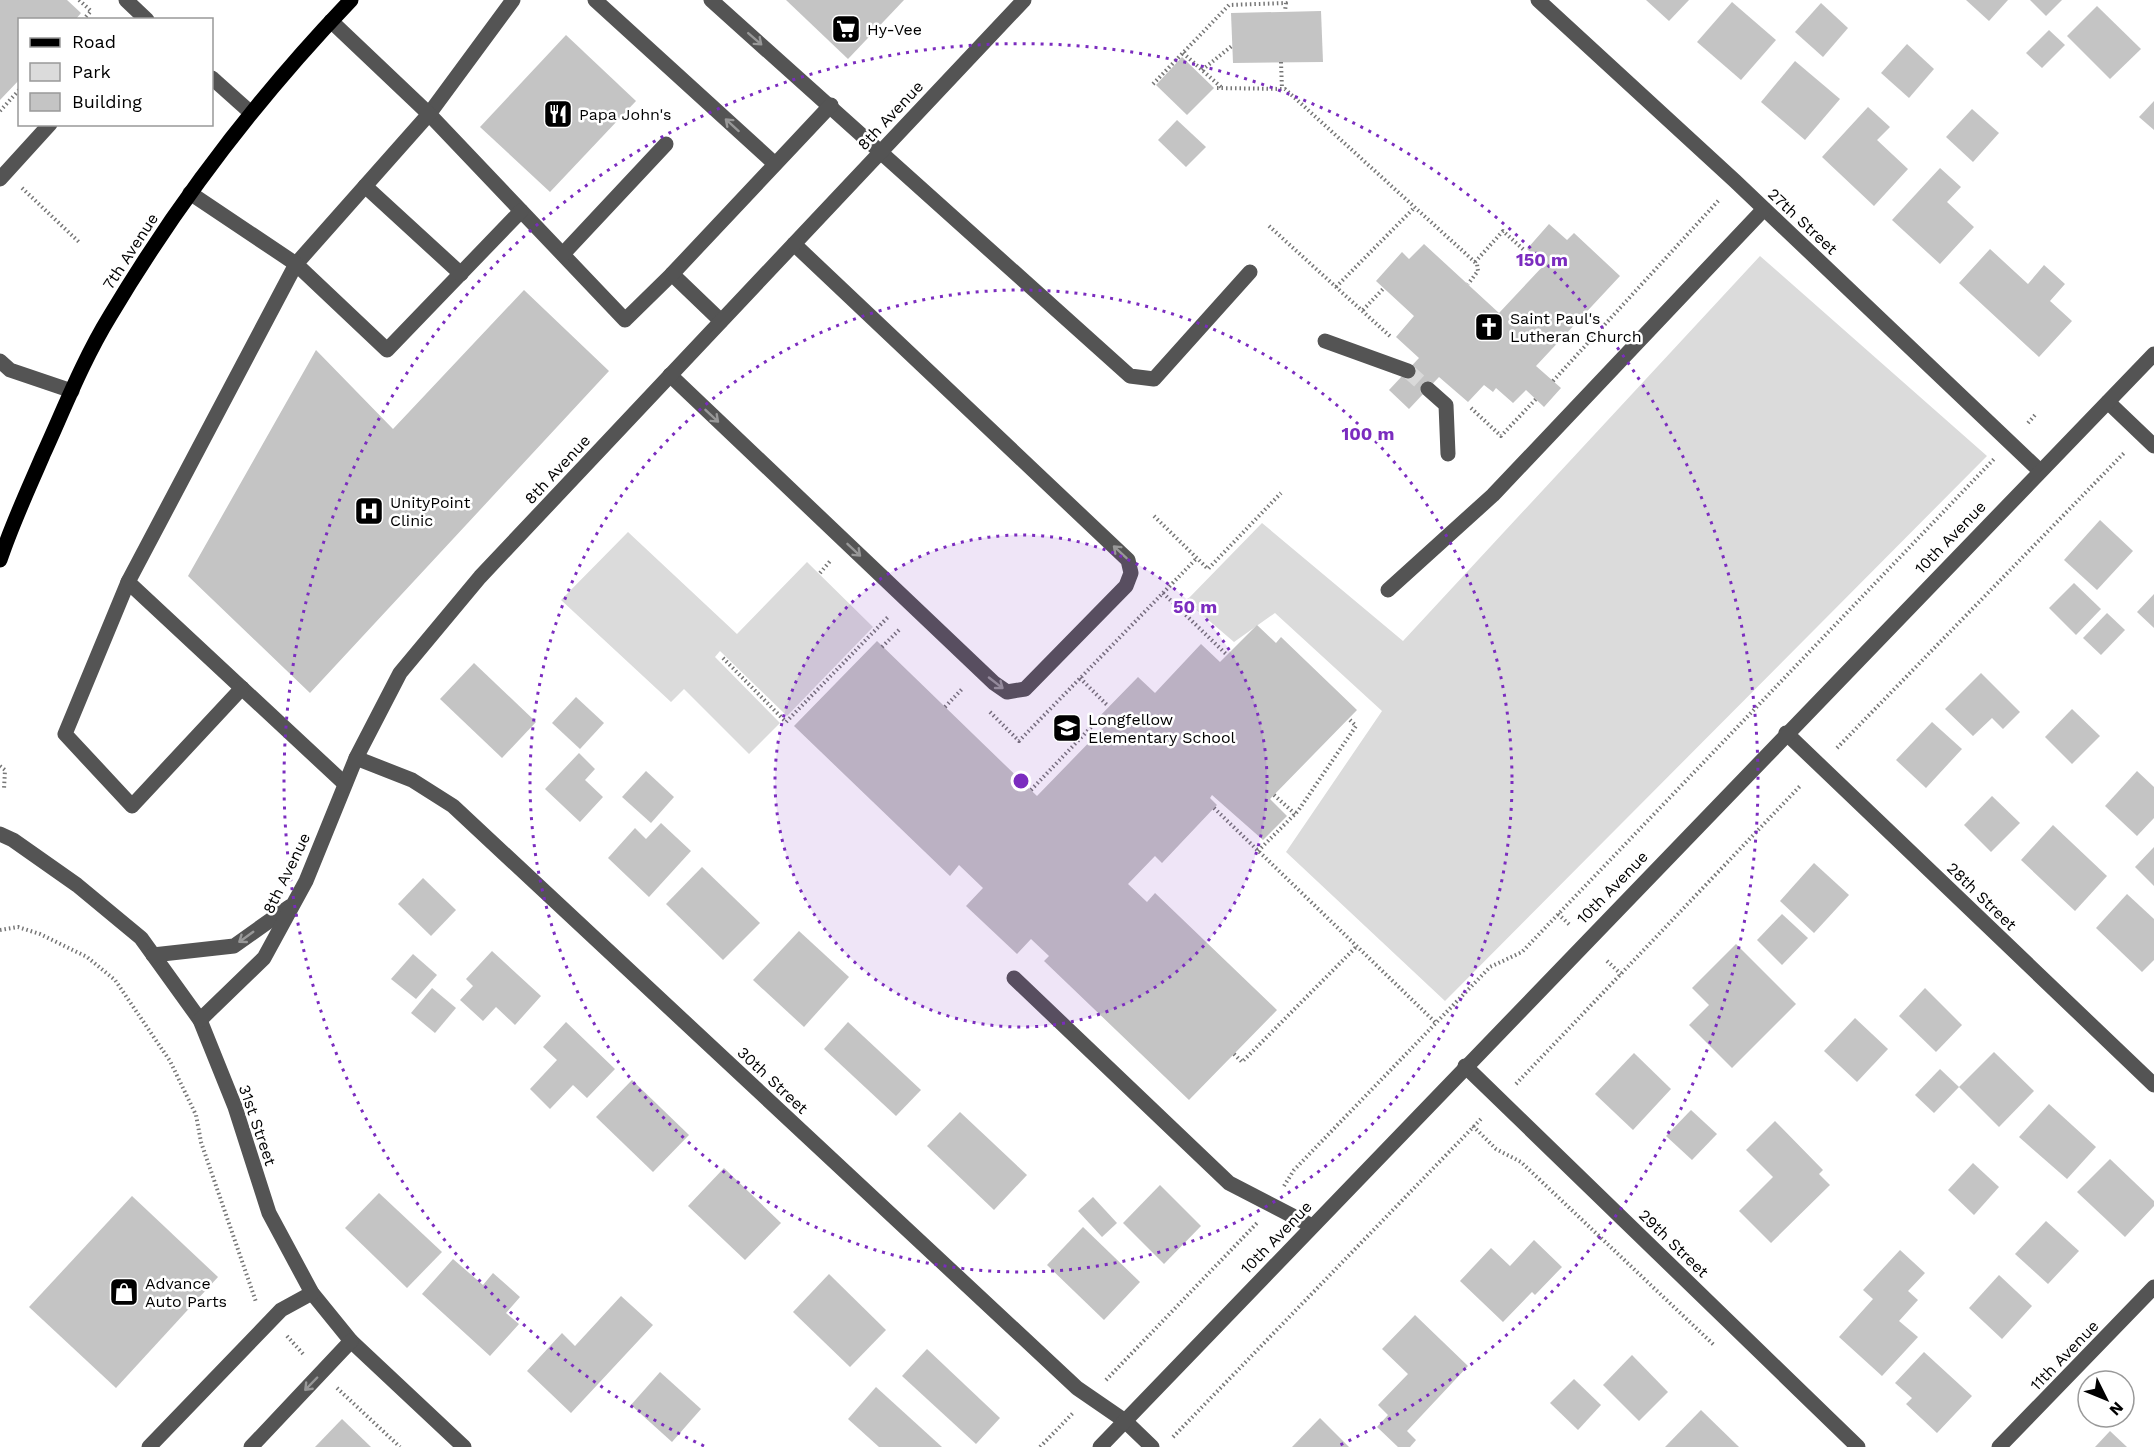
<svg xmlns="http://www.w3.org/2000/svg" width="2154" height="1447" viewBox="0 0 2154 1447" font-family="'Work Sans',sans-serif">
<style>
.green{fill:#dbdbdb}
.building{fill:#c4c4c4}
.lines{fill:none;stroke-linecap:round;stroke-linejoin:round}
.minor-tunnel{stroke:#d9d9d9;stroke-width:15;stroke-dasharray:15 8;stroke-linecap:butt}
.path{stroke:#767676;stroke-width:4;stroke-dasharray:1.5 3;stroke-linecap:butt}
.minor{stroke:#545454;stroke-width:15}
.major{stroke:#000;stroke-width:15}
.oneway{stroke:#989898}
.ring{fill:none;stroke:#7b2cbf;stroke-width:3;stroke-dasharray:3 6}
.labels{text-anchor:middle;stroke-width:5;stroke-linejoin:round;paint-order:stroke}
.poi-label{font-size:16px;fill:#000;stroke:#fff;text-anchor:start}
.street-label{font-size:16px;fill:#000;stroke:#fff}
.centre{fill:#7b2cbf;stroke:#fff;stroke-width:3}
.ring-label{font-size:18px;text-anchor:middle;font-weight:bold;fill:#7b2cbf;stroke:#fff;stroke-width:5;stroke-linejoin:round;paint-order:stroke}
</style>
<rect width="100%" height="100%" fill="#fff"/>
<g class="green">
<polygon points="1760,256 1987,456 1445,1001 1286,852 1382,711 1275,613 1234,642 1186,601 1262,523 1403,641"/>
<polygon points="628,532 737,634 807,562 873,627 787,716 720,651 715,657 780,723 749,754 684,689 671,702 561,600"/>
</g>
<g class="building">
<polygon points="0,0 67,0 81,13 75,20 20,20 20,79 0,100"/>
<polygon points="786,0 904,0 848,59"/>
<polygon points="1646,0 1689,0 1669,21"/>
<polygon points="1966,0 2008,0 1989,21"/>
<polygon points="2030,0 2062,0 2046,16"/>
<polygon points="1732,2 1776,40 1741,80 1697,42"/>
<polygon points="1821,3 1848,28 1823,57 1795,32"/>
<polygon points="2097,6 2141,49 2110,79 2067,36"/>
<polygon points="1321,11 1323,62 1233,63 1231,13"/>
<polygon points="2049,30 2065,45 2042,68 2026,53"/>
<polygon points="566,35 636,101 550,192 480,127"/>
<polygon points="1907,44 1934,69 1909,98 1881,73"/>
<polygon points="1182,57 1214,88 1187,115 1156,85"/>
<polygon points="1795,61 1840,99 1805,140 1761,102"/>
<polygon points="2154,101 2154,130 2139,117"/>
<polygon points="1868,107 1890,127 1877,140 1908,169 1874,206 1822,157"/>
<polygon points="1972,109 1999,133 1973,162 1946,137"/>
<polygon points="1177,120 1206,147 1186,167 1158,140"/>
<polygon points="1940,168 1961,187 1947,202 1974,227 1940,264 1892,220"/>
<polygon points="1549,224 1567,240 1574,233 1620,276 1536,366 1561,388 1544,407 1526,390 1513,403 1496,388 1493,392 1484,385 1468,402 1439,377 1409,409 1389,390 1419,358 1396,337 1414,316 1376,281 1402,252 1409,259 1424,244 1499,313 1544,265 1527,249"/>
<polygon points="1990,249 2028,284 2044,265 2065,284 2050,301 2072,321 2039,357 1959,283"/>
<polygon points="524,290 609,371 310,693 188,576 316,350 393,429"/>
<polygon points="2100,520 2133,551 2097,590 2064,560"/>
<polygon points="2074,583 2101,609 2076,635 2049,608"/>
<polygon points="2154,594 2154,628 2137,612"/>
<polygon points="2107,613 2125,630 2101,655 2083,638"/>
<polygon points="1257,625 1276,643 1281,637 1357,710 1270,799 1287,816 1263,840 1212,795 1210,798 1217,805 1214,808 1162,863 1155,856 1128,884 1147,902 1155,893 1277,1010 1189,1100 1044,961 1049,956 1031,939 1017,954 966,906 983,888 959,865 950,876 794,726 877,641 1037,796 1104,727 1096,720 1138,677 1155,693 1201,644 1220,662"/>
<polygon points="474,663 536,722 502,758 440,699"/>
<polygon points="1981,673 2020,712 2003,729 1992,718 1973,736 1945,709"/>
<polygon points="576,697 604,723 580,749 552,723"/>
<polygon points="2072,709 2100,736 2072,764 2045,737"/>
<polygon points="1932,722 1962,749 1926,788 1896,760"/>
<polygon points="579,753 595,769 585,780 603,797 580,822 545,789"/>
<polygon points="646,771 674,797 651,823 622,797"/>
<polygon points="2137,771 2154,787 2154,818 2137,836 2105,806"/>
<polygon points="1992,796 2020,823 1991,852 1964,825"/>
<polygon points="661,823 691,851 649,897 608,858 635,828 646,839"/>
<polygon points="2053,825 2107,876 2075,911 2021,860"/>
<polygon points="2154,847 2154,886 2135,867"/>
<polygon points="1814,863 1849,895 1814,933 1780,901"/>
<polygon points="702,867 760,923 723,960 666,904"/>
<polygon points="423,878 456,910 431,936 398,904"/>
<polygon points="2127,894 2154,919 2154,960 2142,972 2096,928"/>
<polygon points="1782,914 1808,938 1782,965 1757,940"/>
<polygon points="799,931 849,977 804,1027 753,980"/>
<polygon points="1736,944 1796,1004 1732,1068 1689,1025 1709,1005 1692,988"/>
<polygon points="492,951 541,996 515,1025 496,1007 483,1021 460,1000 473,986 466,979"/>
<polygon points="413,954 437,975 416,999 391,979"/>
<polygon points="432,988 456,1008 435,1033 411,1013"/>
<polygon points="1925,988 1962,1025 1936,1052 1899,1016"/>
<polygon points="1855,1018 1888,1049 1857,1082 1824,1051"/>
<polygon points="566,1022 615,1069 587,1098 573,1085 550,1109 530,1089 557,1060 543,1047"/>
<polygon points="848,1022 921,1090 896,1116 824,1049"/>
<polygon points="1994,1052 2034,1091 1999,1127 1959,1087"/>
<polygon points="1634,1053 1671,1089 1633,1130 1595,1094"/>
<polygon points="1940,1069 1959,1087 1934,1113 1915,1095"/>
<polygon points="632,1080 689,1135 653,1172 596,1117"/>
<polygon points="2049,1104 2096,1147 2067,1179 2019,1137"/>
<polygon points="1691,1110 1717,1134 1692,1160 1666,1136"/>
<polygon points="960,1112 1027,1175 994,1210 927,1146"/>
<polygon points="1775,1121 1823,1170 1819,1174 1830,1185 1771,1243 1739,1211 1773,1177 1746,1150"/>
<polygon points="2110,1159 2154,1201 2154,1206 2125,1237 2077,1192"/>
<polygon points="1973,1163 1999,1187 1974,1215 1948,1190"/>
<polygon points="724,1168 781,1223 745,1260 688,1206"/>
<polygon points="1160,1185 1201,1226 1164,1264 1123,1223"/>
<polygon points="379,1193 442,1252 407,1288 345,1228"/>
<polygon points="132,1196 218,1277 116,1388 29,1307"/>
<polygon points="1093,1197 1117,1223 1102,1237 1078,1211"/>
<polygon points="2046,1221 2079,1251 2048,1284 2015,1254"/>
<polygon points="1083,1227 1140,1282 1104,1320 1047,1265"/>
<polygon points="1534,1240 1562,1267 1535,1295 1532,1292 1503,1322 1460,1281 1491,1248 1510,1266"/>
<polygon points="1900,1250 1925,1273 1908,1291 1918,1300 1899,1321 1918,1337 1882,1376 1839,1337 1873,1299 1863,1290"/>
<polygon points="453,1259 483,1285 493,1273 520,1297 506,1313 519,1324 490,1356 422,1294"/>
<polygon points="829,1274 886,1330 850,1367 793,1312"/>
<polygon points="1999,1275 2032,1306 2002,1339 1969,1308"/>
<polygon points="621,1296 653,1325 571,1413 527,1371 562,1333 575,1346"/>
<polygon points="1415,1315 1468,1366 1407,1431 1416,1440 1410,1447 1398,1447 1377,1427 1388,1415 1378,1405 1408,1374 1382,1349"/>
<polygon points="927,1349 1000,1418 976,1444 902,1376"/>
<polygon points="1924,1352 1972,1396 1937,1433 1906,1404 1912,1398 1895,1383"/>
<polygon points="1632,1355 1668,1392 1639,1421 1603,1385"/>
<polygon points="660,1372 701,1409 672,1442 631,1405"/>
<polygon points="1574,1379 1601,1405 1578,1430 1550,1403"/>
<polygon points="876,1387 942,1447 879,1447 848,1419"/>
<polygon points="1701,1410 1739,1447 1665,1447"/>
<polygon points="1320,1418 1349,1447 1292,1447"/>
<polygon points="342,1419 371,1447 315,1447"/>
<polygon points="2110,1431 2127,1447 2095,1447"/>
</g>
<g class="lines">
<polyline class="minor-tunnel" points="1408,371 1428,389"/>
<g class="path">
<polyline points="79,0 91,11 83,20"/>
<polyline points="1183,53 1222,88"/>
<polyline points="1281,62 1282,89"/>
<polyline points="1202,70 1233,45"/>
<polyline points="1153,84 1229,5 1286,3 1285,11"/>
<polyline points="1217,88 1285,89 1477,264 1478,271 1468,284"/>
<polyline points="0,111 20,89"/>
<polyline points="22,188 80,243"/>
<polyline points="1269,226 1392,338"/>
<polyline points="1475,262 1503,231 1525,251"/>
<polyline points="1336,287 1415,207"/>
<polyline points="1363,310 1384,288"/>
<polyline points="1553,381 1719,200"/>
<polyline points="1471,408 1501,436 1536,399"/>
<polyline points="2028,423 2035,415"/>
<polyline points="1154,516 1208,569 1281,493"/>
<polyline points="820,573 831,560"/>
<polyline points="1163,593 1227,655"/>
<polyline points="882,647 901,628"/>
<polyline points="723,658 786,722 889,616"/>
<polyline points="1080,678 1107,705"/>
<polyline points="945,707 963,688"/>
<polyline points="990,712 1019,741 1197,558"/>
<polyline points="1837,748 2125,452"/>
<polyline points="0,766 5,770 4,789"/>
<polyline points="1031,790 1095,723"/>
<polyline points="1274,795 1295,814"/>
<polyline points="1214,808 1435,1022"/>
<polyline points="1258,851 1298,811 1356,726 1348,718"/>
<polyline points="1558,914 1571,926"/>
<polyline points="0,930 18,927 40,934 87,957 115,980 170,1061 196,1115 201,1142 256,1302"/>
<polyline points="1607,961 1621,974"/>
<polyline points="1234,1054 1242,1062 1357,946"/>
<polyline points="1516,1084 1801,785"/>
<polyline points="1473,1126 1496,1149 1521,1162 1714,1345"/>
<polyline points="1284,1186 1294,1170 1490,967 1522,952 1994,459"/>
<polyline points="287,1336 304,1355"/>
<polyline points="1106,1380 1257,1223"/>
<polyline points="337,1388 400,1447"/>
<polyline points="1173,1437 1481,1119"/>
<polyline points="1040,1447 1073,1413"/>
</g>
<g class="minor">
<polyline points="126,0 147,20"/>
<polyline points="513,0 429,114 625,320 672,274 721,321"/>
<polyline points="595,0 775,164"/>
<polyline points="711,0 1130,376 1154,379 1250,272"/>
<polyline points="1538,0 1735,181 2040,471"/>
<polyline points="331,21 429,114 296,264 387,350 521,211"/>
<polyline points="212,78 250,112"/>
<polyline points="0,179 50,124"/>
<polyline points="365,186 461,274"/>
<polyline points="190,193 296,264 128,582 345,784"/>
<polyline points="563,254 666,144"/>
<polyline points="672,274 831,105"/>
<polyline points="1325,341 1408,371"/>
<polyline points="0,361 10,370 72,391"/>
<polyline points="670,375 994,683 1007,692 1025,689 1126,586 1131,573 1128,560 794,244"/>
<polyline points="1428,389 1446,405 1448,454"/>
<polyline points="2108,402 2154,446"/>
<polyline points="128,582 65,734 132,806 242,688"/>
<polyline points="1388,590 1493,495 1764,209"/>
<polyline points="1786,733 2154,1085"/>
<polyline points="356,758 412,780 453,806 1077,1388 1125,1421 1152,1447"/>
<polyline points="0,834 13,840 77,885 141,938 200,1020 235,1107 269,1213 312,1293 351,1341 464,1447"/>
<polyline points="153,955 234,946 289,907"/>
<polyline points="1014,978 1229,1183 1312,1226"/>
<polyline points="200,1020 264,958 306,881 356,758 400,673 480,577 1024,0"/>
<polyline points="1465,1066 1858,1447"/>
<polyline points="149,1447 281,1310 312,1293"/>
<polyline points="251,1447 351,1341"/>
<polyline points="1100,1447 2154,354"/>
<polyline points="1999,1447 2154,1287"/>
</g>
<path class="major" d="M0 560C12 524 28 490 43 455 64 409 83 360 110 316 178 202 259 96 351 0"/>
</g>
<defs><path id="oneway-shaft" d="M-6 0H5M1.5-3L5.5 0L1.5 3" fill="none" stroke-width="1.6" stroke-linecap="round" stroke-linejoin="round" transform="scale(1.5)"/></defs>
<g class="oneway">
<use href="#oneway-shaft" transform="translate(755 39) rotate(41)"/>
<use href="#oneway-shaft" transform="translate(732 125) rotate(-138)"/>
<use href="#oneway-shaft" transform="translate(712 416) rotate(43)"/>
<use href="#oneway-shaft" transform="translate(854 550) rotate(43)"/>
<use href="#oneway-shaft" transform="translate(1120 552) rotate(-137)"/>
<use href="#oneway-shaft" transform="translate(996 683) rotate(38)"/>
<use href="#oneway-shaft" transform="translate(246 937) rotate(144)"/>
<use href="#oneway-shaft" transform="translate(311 1384) rotate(134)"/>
</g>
<circle cx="1021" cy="781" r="246" fill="#7b2cbf" fill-opacity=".12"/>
<g class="ring">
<circle cx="1021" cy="781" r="246"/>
<circle cx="1021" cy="781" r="491"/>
<path d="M704 1446A737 737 0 1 1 1338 1446"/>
</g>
<defs>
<g id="supermarket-square" transform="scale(1.5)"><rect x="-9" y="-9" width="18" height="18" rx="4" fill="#000" stroke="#fff"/><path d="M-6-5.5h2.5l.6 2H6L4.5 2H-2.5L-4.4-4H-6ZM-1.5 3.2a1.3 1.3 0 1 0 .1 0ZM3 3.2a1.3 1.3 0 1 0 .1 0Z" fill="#fff"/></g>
<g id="restaurant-square" transform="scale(1.5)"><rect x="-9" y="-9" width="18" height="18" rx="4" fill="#000" stroke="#fff"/><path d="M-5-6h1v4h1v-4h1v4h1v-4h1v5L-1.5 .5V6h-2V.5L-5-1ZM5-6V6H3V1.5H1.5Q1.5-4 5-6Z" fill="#fff"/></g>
<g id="church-square" transform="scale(1.5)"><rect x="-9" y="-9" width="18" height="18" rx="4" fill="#000" stroke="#fff"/><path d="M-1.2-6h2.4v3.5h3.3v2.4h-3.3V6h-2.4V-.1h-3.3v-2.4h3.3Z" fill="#fff"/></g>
<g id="hospital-square" transform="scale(1.5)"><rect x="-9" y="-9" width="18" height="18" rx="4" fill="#000" stroke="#fff"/><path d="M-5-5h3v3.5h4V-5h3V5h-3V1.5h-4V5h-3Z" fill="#fff"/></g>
<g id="school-square" transform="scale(1.5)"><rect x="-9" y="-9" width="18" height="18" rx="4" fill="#000" stroke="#fff"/><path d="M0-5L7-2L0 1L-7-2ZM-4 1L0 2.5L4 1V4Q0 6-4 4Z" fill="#fff"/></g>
<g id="shop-square" transform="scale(1.5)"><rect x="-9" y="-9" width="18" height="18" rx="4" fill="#000" stroke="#fff"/><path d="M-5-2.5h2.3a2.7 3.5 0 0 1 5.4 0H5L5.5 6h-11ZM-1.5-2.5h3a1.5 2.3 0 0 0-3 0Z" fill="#fff"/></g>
</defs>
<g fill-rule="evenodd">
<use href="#supermarket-square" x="846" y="29"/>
<use href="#restaurant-square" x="558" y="114"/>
<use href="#church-square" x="1489" y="327"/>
<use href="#hospital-square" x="369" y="511"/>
<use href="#school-square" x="1067" y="728"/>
<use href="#shop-square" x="124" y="1292"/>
</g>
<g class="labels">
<g class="poi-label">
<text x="867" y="35">Hy-Vee</text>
<text x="579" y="120">Papa John's</text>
<text x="1510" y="324">Saint Paul's<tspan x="1510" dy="18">Lutheran Church</tspan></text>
<text x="390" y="508">UnityPoint<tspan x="390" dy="18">Clinic</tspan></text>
<text x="1088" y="725">Longfellow<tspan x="1088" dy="18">Elementary School</tspan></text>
<text x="145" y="1289">Advance<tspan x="145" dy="18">Auto Parts</tspan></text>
</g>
<g class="street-label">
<text transform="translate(890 115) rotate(-47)" y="6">8th Avenue</text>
<text transform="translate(1803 221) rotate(43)" y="6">27th Street</text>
<text transform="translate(130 251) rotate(-57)" y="6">7th Avenue</text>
<text transform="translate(557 469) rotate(-47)" y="6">8th Avenue</text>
<text transform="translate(1950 537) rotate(-46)" y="6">10th Avenue</text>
<text transform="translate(286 873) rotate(-64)" y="6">8th Avenue</text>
<text transform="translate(1612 887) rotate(-46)" y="6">10th Avenue</text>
<text transform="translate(1982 896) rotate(44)" y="6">28th Street</text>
<text transform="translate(773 1080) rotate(43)" y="6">30th Street</text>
<text transform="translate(258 1125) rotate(71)" y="6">31st Street</text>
<text transform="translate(1276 1237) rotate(-46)" y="6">10th Avenue</text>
<text transform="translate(1674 1243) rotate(44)" y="6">29th Street</text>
<text transform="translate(2064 1355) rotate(-46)" y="6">11th Avenue</text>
</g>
</g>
<circle cx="1021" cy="781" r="9" class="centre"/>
<g class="ring-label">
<text x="1542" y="266">150 m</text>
<text x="1368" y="440">100 m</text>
<text x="1195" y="613">50 m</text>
</g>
<rect x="18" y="18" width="195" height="108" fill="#ffffff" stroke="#999999" stroke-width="1.5"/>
<rect x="30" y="38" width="30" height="9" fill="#000000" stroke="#999999" stroke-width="1.5"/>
<text x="72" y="48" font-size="18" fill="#000000">Road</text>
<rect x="30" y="63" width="30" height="18" fill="#dbdbdb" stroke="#999999" stroke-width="1.5"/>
<text x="72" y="78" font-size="18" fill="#000000">Park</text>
<rect x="30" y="93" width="30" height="18" fill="#c4c4c4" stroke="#999999" stroke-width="1.5"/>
<text x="72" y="108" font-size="18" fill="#000000">Building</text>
<g transform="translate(2106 1399) rotate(133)"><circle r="28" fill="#ffffff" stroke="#999999" stroke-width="1.5"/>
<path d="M0-4.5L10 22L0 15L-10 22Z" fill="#000000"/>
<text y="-9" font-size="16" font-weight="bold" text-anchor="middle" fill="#000000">N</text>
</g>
</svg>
